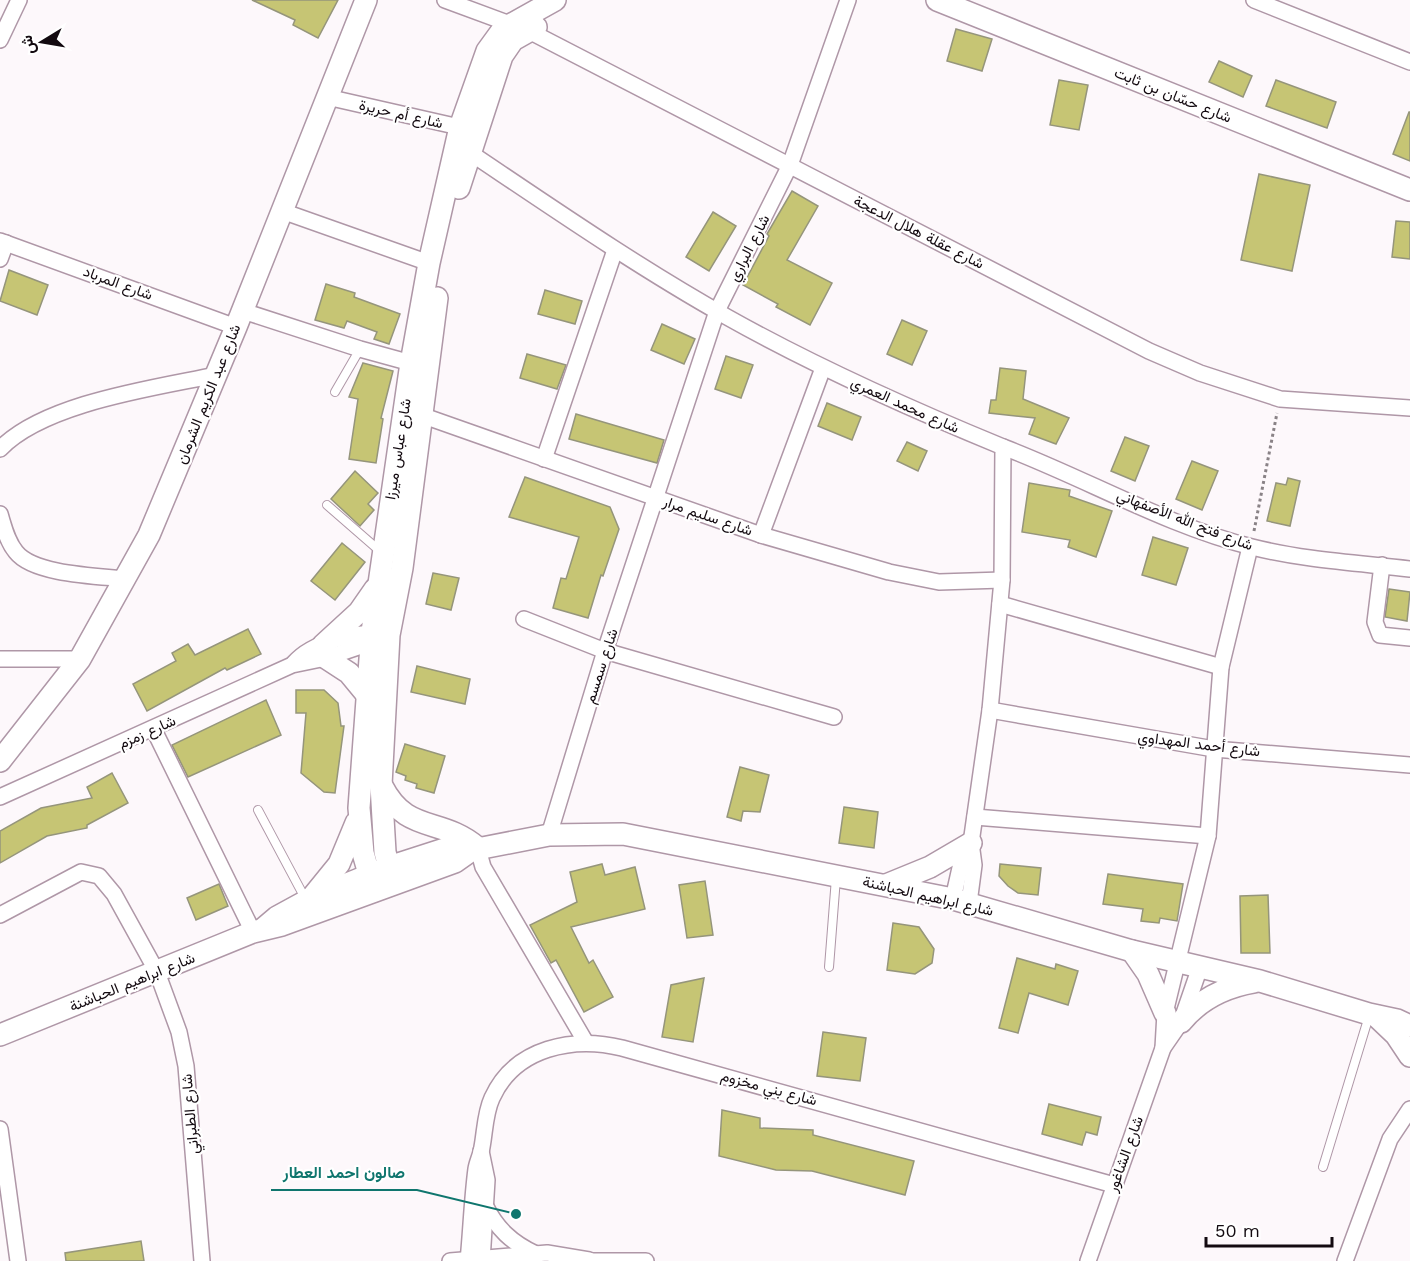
<svg xmlns="http://www.w3.org/2000/svg" width="1410" height="1261" viewBox="0 0 1410 1261" font-family="'Work Sans',Vazirmatn,sans-serif">
<style>
.building{fill:#c6c574;stroke:#95957b;stroke-width:1.5}
.lines{fill:none;stroke-linecap:round;stroke-linejoin:round}
.lane-casing{stroke:#af97a7;stroke-width:10}
.street-casing{stroke:#af97a7;stroke-width:18}
.secondary-casing{stroke:#af97a7;stroke-width:24}
.path{stroke:#898286;stroke-width:3;stroke-dasharray:3 3;stroke-linecap:butt}
.lane{stroke:#fff;stroke-width:8}
.street{stroke:#fff;stroke-width:15}
.secondary{stroke:#fff;stroke-width:21}
.labels{text-anchor:middle;stroke-width:4.5;stroke-linejoin:round;paint-order:stroke}
.street-label{font-size:15px;fill:#130a10;stroke:#fff}
.leader{fill:none;stroke:#0f766e;stroke-width:2}
.callout-dot{fill:#0f766e;stroke:#fff;stroke-width:2}
.callout-label{font-size:16px;text-anchor:middle;font-weight:bold;fill:#0f766e;stroke:#fff;stroke-width:4.5;stroke-linejoin:round;paint-order:stroke}
</style>
<rect width="100%" height="100%" fill="#fdf8fb"/>
<g class="building">
<polygon points="252,0 338,0 318,38 293,25 295,20"/>
<polygon points="956,29 992,39 982,71 947,61"/>
<polygon points="1219,61 1252,76 1243,97 1209,82"/>
<polygon points="1059,80 1088,85 1079,130 1050,125"/>
<polygon points="1276,80 1336,102 1327,128 1266,106"/>
<polygon points="1409,112 1410,112 1410,161 1393,154"/>
<polygon points="1259,174 1310,185 1292,271 1241,260"/>
<polygon points="792,191 818,206 787,260 832,283 810,325 776,307 778,304 743,285 769,236 767,234"/>
<polygon points="713,212 736,226 709,271 686,257"/>
<polygon points="1396,221 1410,222 1410,259 1392,257"/>
<polygon points="9,270 48,285 37,315 0,301"/>
<polygon points="326,284 355,293 354,297 400,314 389,344 374,339 377,332 347,321 344,328 315,320"/>
<polygon points="545,290 582,301 575,324 538,314"/>
<polygon points="902,320 927,331 912,365 887,354"/>
<polygon points="662,324 695,339 684,364 651,350"/>
<polygon points="527,354 566,365 557,389 520,378"/>
<polygon points="726,356 753,365 741,398 715,389"/>
<polygon points="363,363 393,371 381,418 383,419 376,463 349,459 358,399 349,397"/>
<polygon points="1000,368 1026,371 1023,399 1069,418 1056,444 1029,434 1035,418 989,413 991,400 996,400"/>
<polygon points="827,403 861,417 852,440 818,426"/>
<polygon points="576,414 664,440 657,463 569,439"/>
<polygon points="1125,437 1149,446 1135,481 1111,471"/>
<polygon points="907,442 927,451 918,471 897,461"/>
<polygon points="1192,461 1218,471 1202,510 1176,499"/>
<polygon points="355,471 378,493 368,504 374,510 360,526 331,499"/>
<polygon points="525,477 610,507 619,529 603,576 601,575 588,618 553,608 561,578 566,579 579,537 509,517"/>
<polygon points="1288,478 1300,481 1290,526 1267,521 1276,483 1286,485"/>
<polygon points="1029,483 1070,490 1069,496 1112,511 1096,557 1068,547 1070,540 1022,532"/>
<polygon points="1153,537 1188,548 1176,585 1142,575"/>
<polygon points="342,543 365,562 335,600 311,581"/>
<polygon points="433,573 459,578 451,610 426,604"/>
<polygon points="1389,589 1410,592 1407,621 1385,617"/>
<polygon points="248,629 261,654 227,670 225,668 147,711 133,684 176,661 172,653 188,644 195,655"/>
<polygon points="417,666 470,679 465,704 411,692"/>
<polygon points="296,690 324,690 338,703 341,726 344,726 335,793 324,792 301,773 306,713 296,713"/>
<polygon points="266,700 281,735 188,777 172,745"/>
<polygon points="405,744 445,756 434,793 416,788 417,784 405,780 406,776 396,772"/>
<polygon points="740,767 769,775 760,812 743,811 741,821 727,817"/>
<polygon points="112,773 128,803 87,825 87,828 47,836 0,863 0,831 41,808 92,798 87,787"/>
<polygon points="844,807 878,812 874,848 839,843"/>
<polygon points="602,864 605,875 635,867 645,909 571,927 589,963 593,960 613,997 584,1012 556,960 551,963 530,925 577,902 570,872"/>
<polygon points="1000,864 1041,868 1038,895 1018,893 1008,886 999,876"/>
<polygon points="1108,874 1183,884 1177,921 1160,918 1159,923 1141,921 1143,909 1103,904"/>
<polygon points="705,881 713,935 687,938 679,885"/>
<polygon points="219,884 228,906 196,920 187,898"/>
<polygon points="1268,895 1270,953 1241,953 1240,896"/>
<polygon points="893,923 919,927 934,949 932,963 915,974 887,970"/>
<polygon points="1017,958 1055,969 1056,964 1078,971 1068,1005 1029,993 1018,1033 999,1028"/>
<polygon points="704,978 693,1042 662,1037 671,985"/>
<polygon points="823,1032 866,1038 860,1081 817,1076"/>
<polygon points="1049,1104 1101,1117 1097,1135 1086,1132 1082,1145 1042,1134"/>
<polygon points="722,1110 760,1118 760,1128 813,1130 813,1135 914,1161 905,1195 812,1171 776,1170 719,1156"/>
<polygon points="141,1241 144,1261 66,1261 65,1253"/>
</g>
<g class="lines">
<g class="lane-casing">
<g id="lane">
<polyline points="335,392 360,349"/>
<polyline points="327,505 381,552"/>
<polyline points="258,810 306,900"/>
<polyline points="829,967 836,878"/>
<polyline points="1323,1167 1369,1016"/>
</g>
</g>
<g class="street-casing">
<g id="street">
<polyline points="445,0 529,31 1149,351 1200,373 1280,399 1410,408"/>
<polyline points="1254,0 1410,62"/>
<polyline points="0,40 19,0"/>
<polyline points="327,97 468,129"/>
<path d="M469 152C554 209 638 267 727 317 816 367 908 408 1003 447L1002 580 990 710 971 843 974 865 969 903"/>
<polyline points="282,211 429,263"/>
<polyline points="0,241 236,327"/>
<polyline points="0,259 6,243"/>
<polyline points="243,311 360,349 411,363"/>
<polyline points="421,415 761,535 889,572 939,582 1002,580"/>
<path d="M1003 447C1085 478 1167 526 1252 547 1303 560 1358 563 1410 569"/>
<path d="M0 449C44 403 154 388 216 375"/>
<polyline points="544,459 615,250"/>
<path d="M0 514C4 527 7 541 16 552 34 575 99 576 127 579"/>
<polyline points="761,535 823,368"/>
<polyline points="1382,565 1375,622 1380,635 1410,638"/>
<polyline points="1000,604 1221,667"/>
<polyline points="524,619 605,651 834,717"/>
<polyline points="0,659 80,659"/>
<path d="M294 663C313 641 353 634 380 632"/>
<polyline points="990,710 1214,749 1410,765"/>
<polyline points="154,730 253,932"/>
<polyline points="0,797 292,665 326,658 379,640"/>
<polyline points="975,817 1208,836"/>
<polyline points="549,835 605,651 717,311 790,165 848,0"/>
<polyline points="478,849 483,867 585,1041"/>
<polyline points="953,899 962,859 971,843"/>
<polyline points="0,915 81,872 99,876 114,894 157,972 179,1032 186,1066 202,1261"/>
<polyline points="1163,1048 1165,1013 1208,836 1221,667 1250,547"/>
<polyline points="0,1129 18,1261"/>
<polyline points="481,1151 487,1180 482,1261"/>
<path d="M485 1205C497 1229 512 1243 536 1254"/>
<polyline points="450,1261 547,1253 589,1260"/>
<path d="M468 1261C471 1231 472 1200 476 1169 477 1162 481 1155 482 1147 485 1131 485 1113 492 1098 515 1047 574 1036 622 1048L1114 1185"/>
<polyline points="586,1261 646,1261"/>
<polyline points="1088,1261 1163,1048 1181,1022 1200,967"/>
<polyline points="1345,1261 1390,1139 1410,1109"/>
</g>
</g>
<g class="secondary-casing">
<g id="secondary">
<polyline points="937,0 1410,190"/>
<polyline points="459,188 502,56 513,40 536,27"/>
<polyline points="323,645 359,612 375,589"/>
<polyline points="326,658 349,673 368,696"/>
<polyline points="0,761 80,659 149,535 236,327 366,0"/>
<path d="M382 786C407 835 441 816 478 848"/>
<polyline points="393,883 385,852 381,785 389,635 402,568 437,298"/>
<polyline points="886,885 930,867 971,843"/>
<polyline points="374,891 363,853 359,808 372,632 411,363 429,263 460,127 487,51 503,29 555,0"/>
<polyline points="313,896 339,864 356,823"/>
<polyline points="264,928 277,917 310,899 389,867 451,847 472,850 549,835 623,834 953,899 1132,951 1260,981 1369,1014 1397,1020 1410,1026"/>
<polyline points="1132,951 1148,974 1165,1013"/>
<polyline points="1376,1016 1396,1035 1410,1056"/>
<path d="M1181 1022C1200 999 1225 987 1254 982"/>
<polyline points="0,1035 253,932 282,925 455,862 472,850"/>
</g>
</g>
<polyline class="path" points="1254,531 1277,413"/>
<use href="#lane" class="lane"/>
<use href="#street" class="street"/>
<use href="#secondary" class="secondary"/>
</g>
<g class="labels">
<g class="street-label">
<text transform="translate(1173 95) rotate(22)" y="5">شارع حسّان بن ثابت</text>
<text transform="translate(401 114) rotate(13)" y="5">شارع أم حريرة</text>
<text transform="translate(919 232) rotate(27)" y="5">شارع عقلة هلال الدعجة</text>
<text transform="translate(749 248) rotate(-63)" y="5">شارع البراري</text>
<text transform="translate(118 283) rotate(20)" y="5">شارع المرباد</text>
<text transform="translate(208 394) rotate(-68)" y="5">شارع عبد الكريم الشرمان</text>
<text transform="translate(905 405) rotate(24)" y="5">شارع محمد العمري</text>
<text transform="translate(398 449) rotate(-81)" y="5">شارع عباس ميرزا</text>
<text transform="translate(708 516) rotate(19)" y="5">شارع سليم مرار</text>
<text transform="translate(1185 520) rotate(21)" y="5">شارع فتح الله الأصفهاني</text>
<text transform="translate(601 666) rotate(-72)" y="5">شارع سمسم</text>
<text transform="translate(147 732) rotate(-24)" y="5">شارع زمزم</text>
<text transform="translate(1199 744) rotate(7)" y="5">شارع أحمد المهداوي</text>
<text transform="translate(928 896) rotate(13)" y="5">شارع ابراهيم الحباشنة</text>
<text transform="translate(132 982) rotate(-22)" y="5">شارع ابراهيم الحباشنة</text>
<text transform="translate(769 1088) rotate(15)" y="5">شارع بني مخزوم</text>
<text transform="translate(190 1114) rotate(-95)" y="5">شارع الطبراني</text>
<text transform="translate(1125 1154) rotate(-70)" y="5">شارع الشاغور</text>
</g>
</g>
<path class="leader" d="M516 1214L417 1190H271"/>
<circle class="callout-dot" cx="516" cy="1214" r="6"/>
<g class="callout-label">
<text x="344" y="1178">صالون احمد العطار</text>
</g>
<g transform="translate(42 42) rotate(259)" stroke="#ffffff" stroke-width="4.5" paint-order="stroke">
<path d="M0-4.5L10 22L0 15L-10 22Z" fill="#130a10"/>
<text y="-9" font-size="16" font-weight="bold" text-anchor="middle" fill="#130a10">ش</text>
</g>
<path d="M1206 1237v9h126v-9" fill="none" stroke="#130a10" stroke-width="3"/>
<text x="1215" y="1237" font-size="18" fill="#130a10" stroke="#ffffff" stroke-width="4.5" paint-order="stroke">50 m</text>
</svg>
